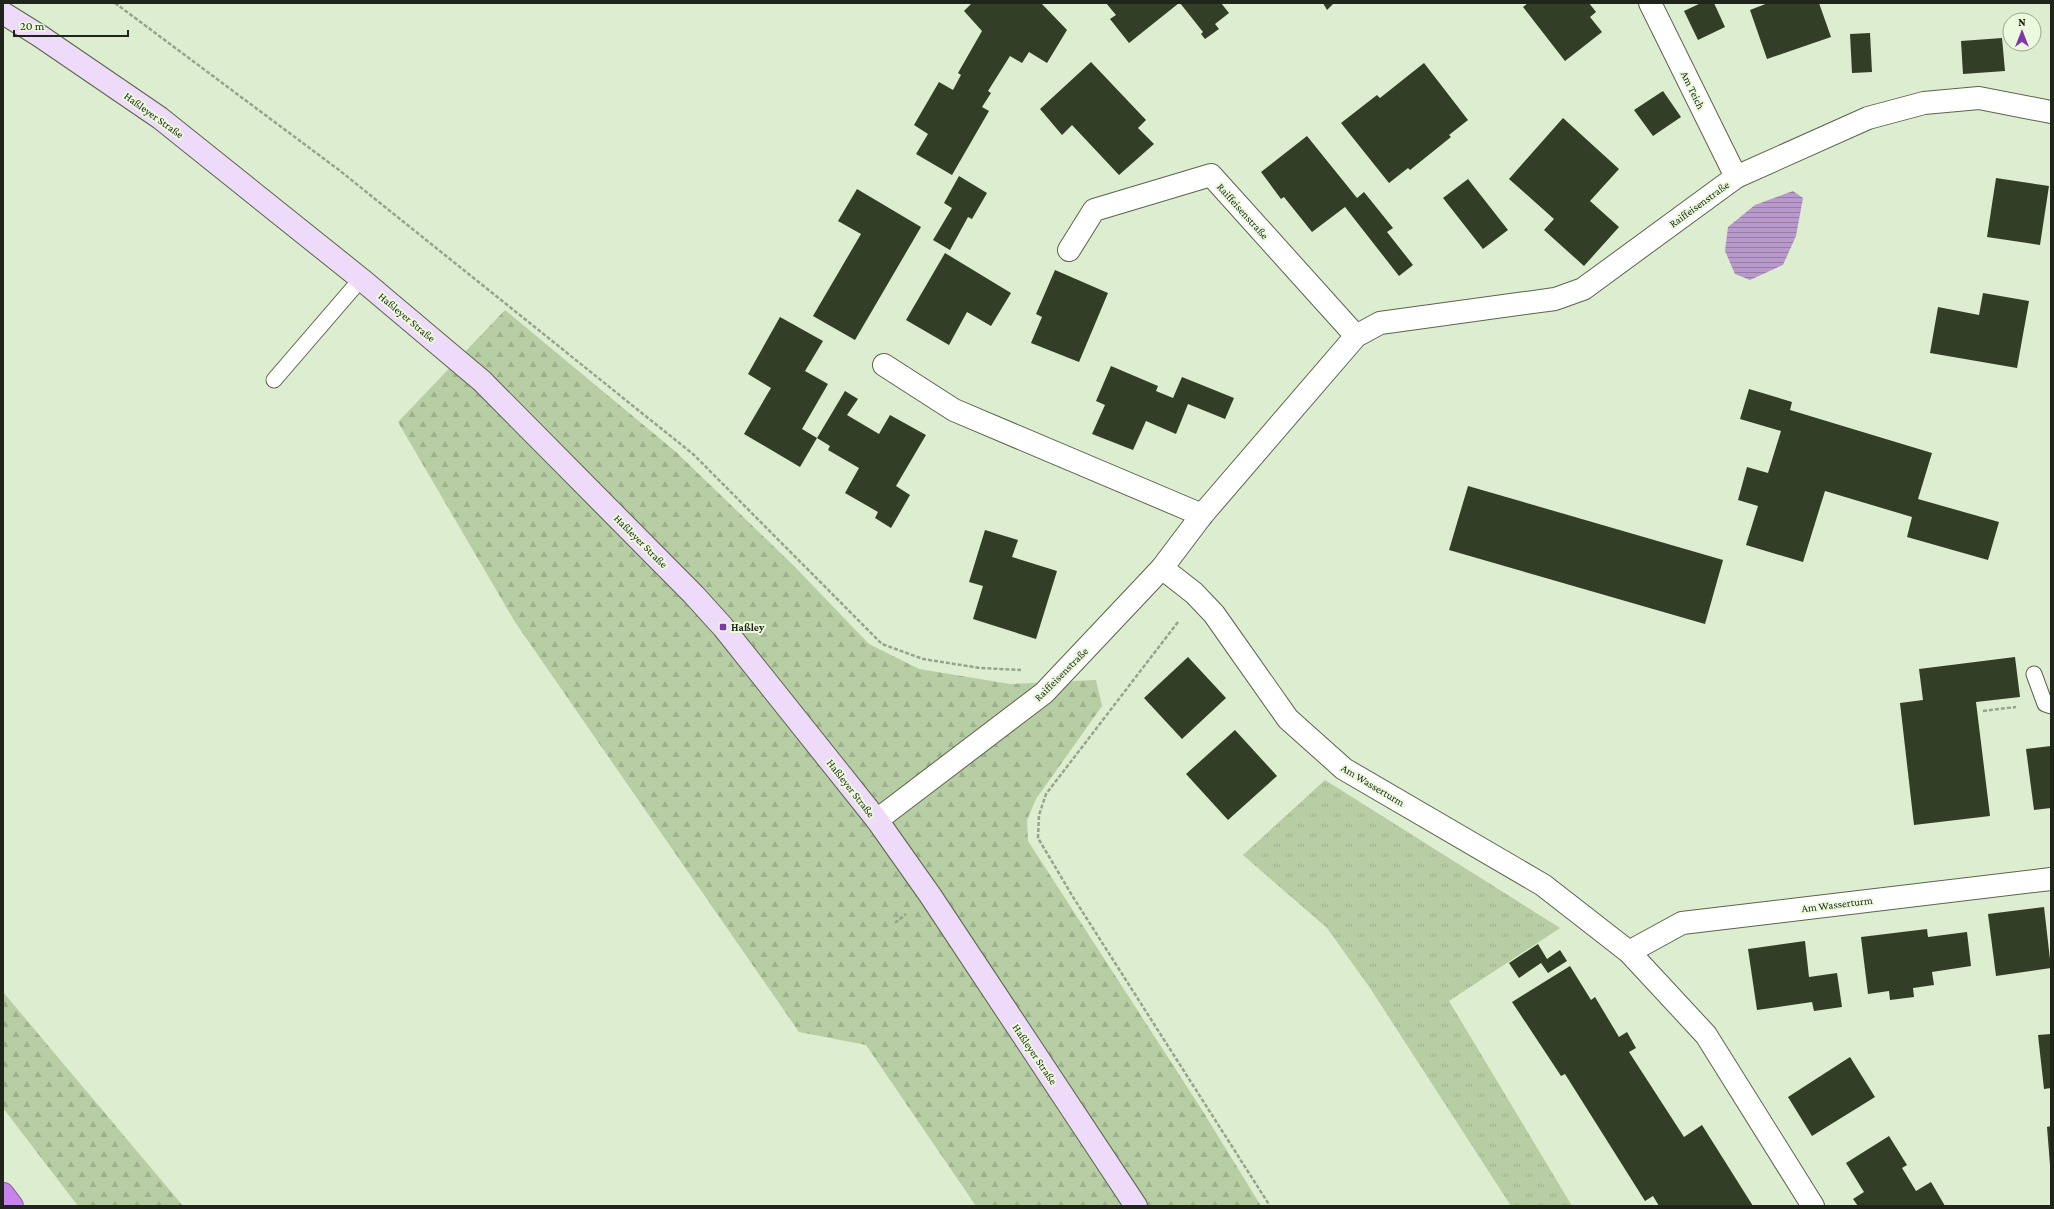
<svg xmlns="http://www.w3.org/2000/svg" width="2054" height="1209" viewBox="0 0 2054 1209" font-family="'Crimson Pro',serif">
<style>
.grass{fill:url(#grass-tufts)}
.forest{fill:url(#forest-firs)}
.water{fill:url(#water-rules)}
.building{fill:#323e26}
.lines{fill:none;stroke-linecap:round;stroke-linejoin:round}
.lane-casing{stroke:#59654c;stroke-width:17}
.street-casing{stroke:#59654c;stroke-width:24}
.secondary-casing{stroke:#59654c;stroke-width:24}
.highway-casing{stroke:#8c63a2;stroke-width:24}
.path{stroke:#97a48d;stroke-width:2.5;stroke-dasharray:4 2;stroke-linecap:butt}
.lane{stroke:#fff;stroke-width:15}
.street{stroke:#fff;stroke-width:22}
.secondary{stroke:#eedaf9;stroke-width:22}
.highway{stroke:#c784eb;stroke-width:22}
.poi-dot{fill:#8336a7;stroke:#ebfadc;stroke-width:1.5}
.labels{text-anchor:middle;stroke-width:4;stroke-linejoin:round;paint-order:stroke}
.street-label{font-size:11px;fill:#1f251a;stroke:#ebfadc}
.poi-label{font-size:11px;font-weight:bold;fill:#1f251a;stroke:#ebfadc;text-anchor:start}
</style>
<defs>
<pattern id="grass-tufts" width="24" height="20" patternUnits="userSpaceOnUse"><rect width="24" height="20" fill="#b7cda3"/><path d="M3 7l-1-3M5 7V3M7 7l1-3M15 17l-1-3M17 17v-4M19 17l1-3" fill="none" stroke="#9db08c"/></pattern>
<pattern id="forest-firs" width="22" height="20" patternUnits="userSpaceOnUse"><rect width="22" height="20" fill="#b7cda3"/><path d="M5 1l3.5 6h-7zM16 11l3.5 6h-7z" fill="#9db08c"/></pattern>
<pattern id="water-rules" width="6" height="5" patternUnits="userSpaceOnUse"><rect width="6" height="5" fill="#b999cb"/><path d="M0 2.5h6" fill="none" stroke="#967da4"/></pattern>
</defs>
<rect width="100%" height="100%" fill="#ddedcf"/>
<polygon class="grass" points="1325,780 1560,928 1449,1001 1572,1206 1511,1206 1370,988 1327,928 1243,855"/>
<g class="forest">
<polygon points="505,310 676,452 794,566 869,644 919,669 1010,684 1096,680 1102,706 1036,799 1027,820 1028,841 1202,1110 1261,1206 976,1206 866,1045 799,1032 515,622 398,422"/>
<polygon points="3,992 183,1206 78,1206 3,1108"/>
</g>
<polygon class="water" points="1793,191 1803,198 1796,236 1783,265 1750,280 1735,274 1725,251 1728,227 1755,205"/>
<g class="building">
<polygon points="972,3 1041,3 1067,30 1047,63 1029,52 1022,63 1010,56 988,91 991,93 982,107 989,111 952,175 916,154 928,134 914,125 939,82 953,90 961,75 958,73 982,31 964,11"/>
<polygon points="1106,3 1179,3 1129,43 1110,19 1116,15"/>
<polygon points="1180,3 1221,3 1229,13 1215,24 1219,29 1205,39 1201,34 1203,32"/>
<polygon points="1323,3 1334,3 1327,10"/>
<polygon points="1528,3 1589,3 1596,12 1590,17 1602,32 1565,61 1523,7"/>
<polygon points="1701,3 1714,3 1725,27 1698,40 1684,11"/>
<polygon points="1768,3 1819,3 1831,37 1767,59 1750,10"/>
<polygon points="1870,33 1872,72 1852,73 1850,34"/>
<polygon points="2002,38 2005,71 1963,74 1961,41"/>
<polygon points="1091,62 1146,120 1138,128 1154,144 1119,175 1072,125 1062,135 1040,109"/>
<polygon points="1424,63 1468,120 1449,135 1451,137 1410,170 1408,168 1389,183 1341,123 1377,95 1380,98"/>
<polygon points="1663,91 1681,117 1653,136 1634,110"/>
<polygon points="1563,118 1619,169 1590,201 1619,227 1584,266 1544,230 1554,219 1509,179"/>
<polygon points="1307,136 1357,198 1364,192 1393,228 1387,232 1413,265 1399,276 1345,207 1312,232 1284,197 1281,199 1261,172"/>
<polygon points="959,176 987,193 972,219 968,217 950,250 933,240 952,208 944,203"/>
<polygon points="1996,178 2049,186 2040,245 1987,237"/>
<polygon points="1468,179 1508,230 1483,249 1443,198"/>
<polygon points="857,189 921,227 855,340 813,316 861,234 838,221"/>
<polygon points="945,253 1011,293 991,326 967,312 949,345 906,320"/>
<polygon points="1055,270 1108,293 1079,362 1031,343 1042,317 1036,314"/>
<polygon points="1983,293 2029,301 2017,368 1930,353 1938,307 1979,315"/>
<polygon points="780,317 823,341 805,371 828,384 802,429 817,438 800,467 744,434 771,388 748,374"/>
<polygon points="1111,366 1158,386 1156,391 1173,398 1182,377 1234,398 1225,419 1188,404 1176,434 1146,421 1133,450 1092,434 1105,405 1096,401"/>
<polygon points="1749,389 1792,402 1790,410 1932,453 1918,499 1999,522 1988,560 1907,537 1912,517 1825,491 1803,562 1746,545 1758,506 1738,500 1747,467 1768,473 1781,431 1740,419"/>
<polygon points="845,391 858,399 847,415 879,434 890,415 926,435 896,486 910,495 891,528 875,518 878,512 845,493 859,468 828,450 830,446 817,438"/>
<polygon points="1468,486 1723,560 1705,624 1449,550"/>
<polygon points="985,530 1018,540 1012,557 1057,571 1036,639 973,619 983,586 969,582"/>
<polygon points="1188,657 1226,698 1182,739 1144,698"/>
<polygon points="2015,657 2020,697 1976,702 1990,816 1914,825 1900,703 1923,700 1919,669"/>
<polygon points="1235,730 1277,776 1228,820 1186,774"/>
<polygon points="2051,746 2051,808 2034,810 2026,749"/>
<polygon points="2044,907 2051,968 1996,976 1988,914"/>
<polygon points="1927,929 1928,937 1967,932 1971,966 1932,972 1934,985 1913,988 1914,997 1890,1000 1889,991 1868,994 1861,937"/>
<polygon points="1805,941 1809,977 1837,973 1842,1007 1814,1011 1812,1002 1757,1010 1748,949"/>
<polygon points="1538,944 1547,959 1560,950 1567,961 1548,973 1541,963 1519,978 1509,963"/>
<polygon points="1570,966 1591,1000 1595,997 1619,1037 1627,1032 1636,1048 1629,1052 1684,1137 1702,1125 1753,1206 1659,1206 1653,1196 1645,1201 1565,1074 1561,1076 1512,1002"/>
<polygon points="2051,1034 2051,1088 2044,1089 2038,1035"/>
<polygon points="1850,1057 1875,1097 1812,1136 1788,1097"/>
<polygon points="2051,1126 2051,1165 2050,1165 2047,1127"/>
<polygon points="1889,1136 1907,1165 1902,1168 1916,1191 1931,1182 1945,1206 1858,1206 1853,1199 1864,1192 1846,1163"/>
</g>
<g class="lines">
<g class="lane-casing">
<g id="lane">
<polyline points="274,380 361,279"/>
<polyline points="2034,674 2045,704 2051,706"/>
</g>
</g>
<g class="street-casing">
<g id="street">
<polyline points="1650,3 1736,177"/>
<polyline points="1069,250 1094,210 1211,175 1356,336"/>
<polyline points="884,365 954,410 1202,515"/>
<polyline points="1162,568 1194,593 1214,614 1288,719 1344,769 1543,885 1629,952 1706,1035 1813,1206"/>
<polyline points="877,820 1044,693 1162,568 1202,515 1356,336 1380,323 1555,299 1583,289 1736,177 1868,118 1924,103 1979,98 2051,112"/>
<polyline points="1629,952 1682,923 2051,879"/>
</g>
</g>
<g class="secondary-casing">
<polyline id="secondary" points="3,13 40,36 160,118 361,279 482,381 694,595 723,627 877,820 930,895 1136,1206"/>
</g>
<g class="highway-casing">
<polyline id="highway" points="3,1194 12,1206"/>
</g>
<g class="path">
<polyline points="115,3 339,170 693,454 882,644 923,659 980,668 1021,670"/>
<polyline points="1178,622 1046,794 1039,815 1038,838 1073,897 1270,1206"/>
<polyline points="1983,711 2016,707"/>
<polyline points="895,923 906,914"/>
</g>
<use href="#lane" class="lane"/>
<use href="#street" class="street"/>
<use href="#secondary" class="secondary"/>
<use href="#highway" class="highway"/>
</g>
<rect class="poi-dot" x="719" y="623" width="8" height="8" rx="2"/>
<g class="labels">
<g class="street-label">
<text transform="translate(1693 90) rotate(64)" y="4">Am Teich</text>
<text transform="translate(154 115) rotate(36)" y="4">Haßleyer Straße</text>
<text transform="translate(1699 204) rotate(-36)" y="4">Raiffeisenstraße</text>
<text transform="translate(1243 211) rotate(48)" y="4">Raiffeisenstraße</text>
<text transform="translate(407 317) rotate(40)" y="4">Haßleyer Straße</text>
<text transform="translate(641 541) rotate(45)" y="4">Haßleyer Straße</text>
<text transform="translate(1061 674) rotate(-45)" y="4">Raiffeisenstraße</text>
<text transform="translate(1373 785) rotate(31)" y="4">Am Wasserturm</text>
<text transform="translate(851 788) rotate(52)" y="4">Haßleyer Straße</text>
<text transform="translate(1837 904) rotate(-7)" y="4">Am Wasserturm</text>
<text transform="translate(1035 1054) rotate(56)" y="4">Haßleyer Straße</text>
</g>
<g class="poi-label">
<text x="731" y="631">Haßley</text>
</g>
</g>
<rect width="2054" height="1209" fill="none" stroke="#1f251a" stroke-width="8"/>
<g transform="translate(2022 32)"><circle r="19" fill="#ebfadc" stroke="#99a58e"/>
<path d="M0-3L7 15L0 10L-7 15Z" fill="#8336a7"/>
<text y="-6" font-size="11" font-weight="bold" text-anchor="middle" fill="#1f251a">N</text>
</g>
<path d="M14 30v6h114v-6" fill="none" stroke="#1f251a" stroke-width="2"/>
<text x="20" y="30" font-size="12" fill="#1f251a" stroke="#ebfadc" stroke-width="3" paint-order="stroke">20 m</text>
</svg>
